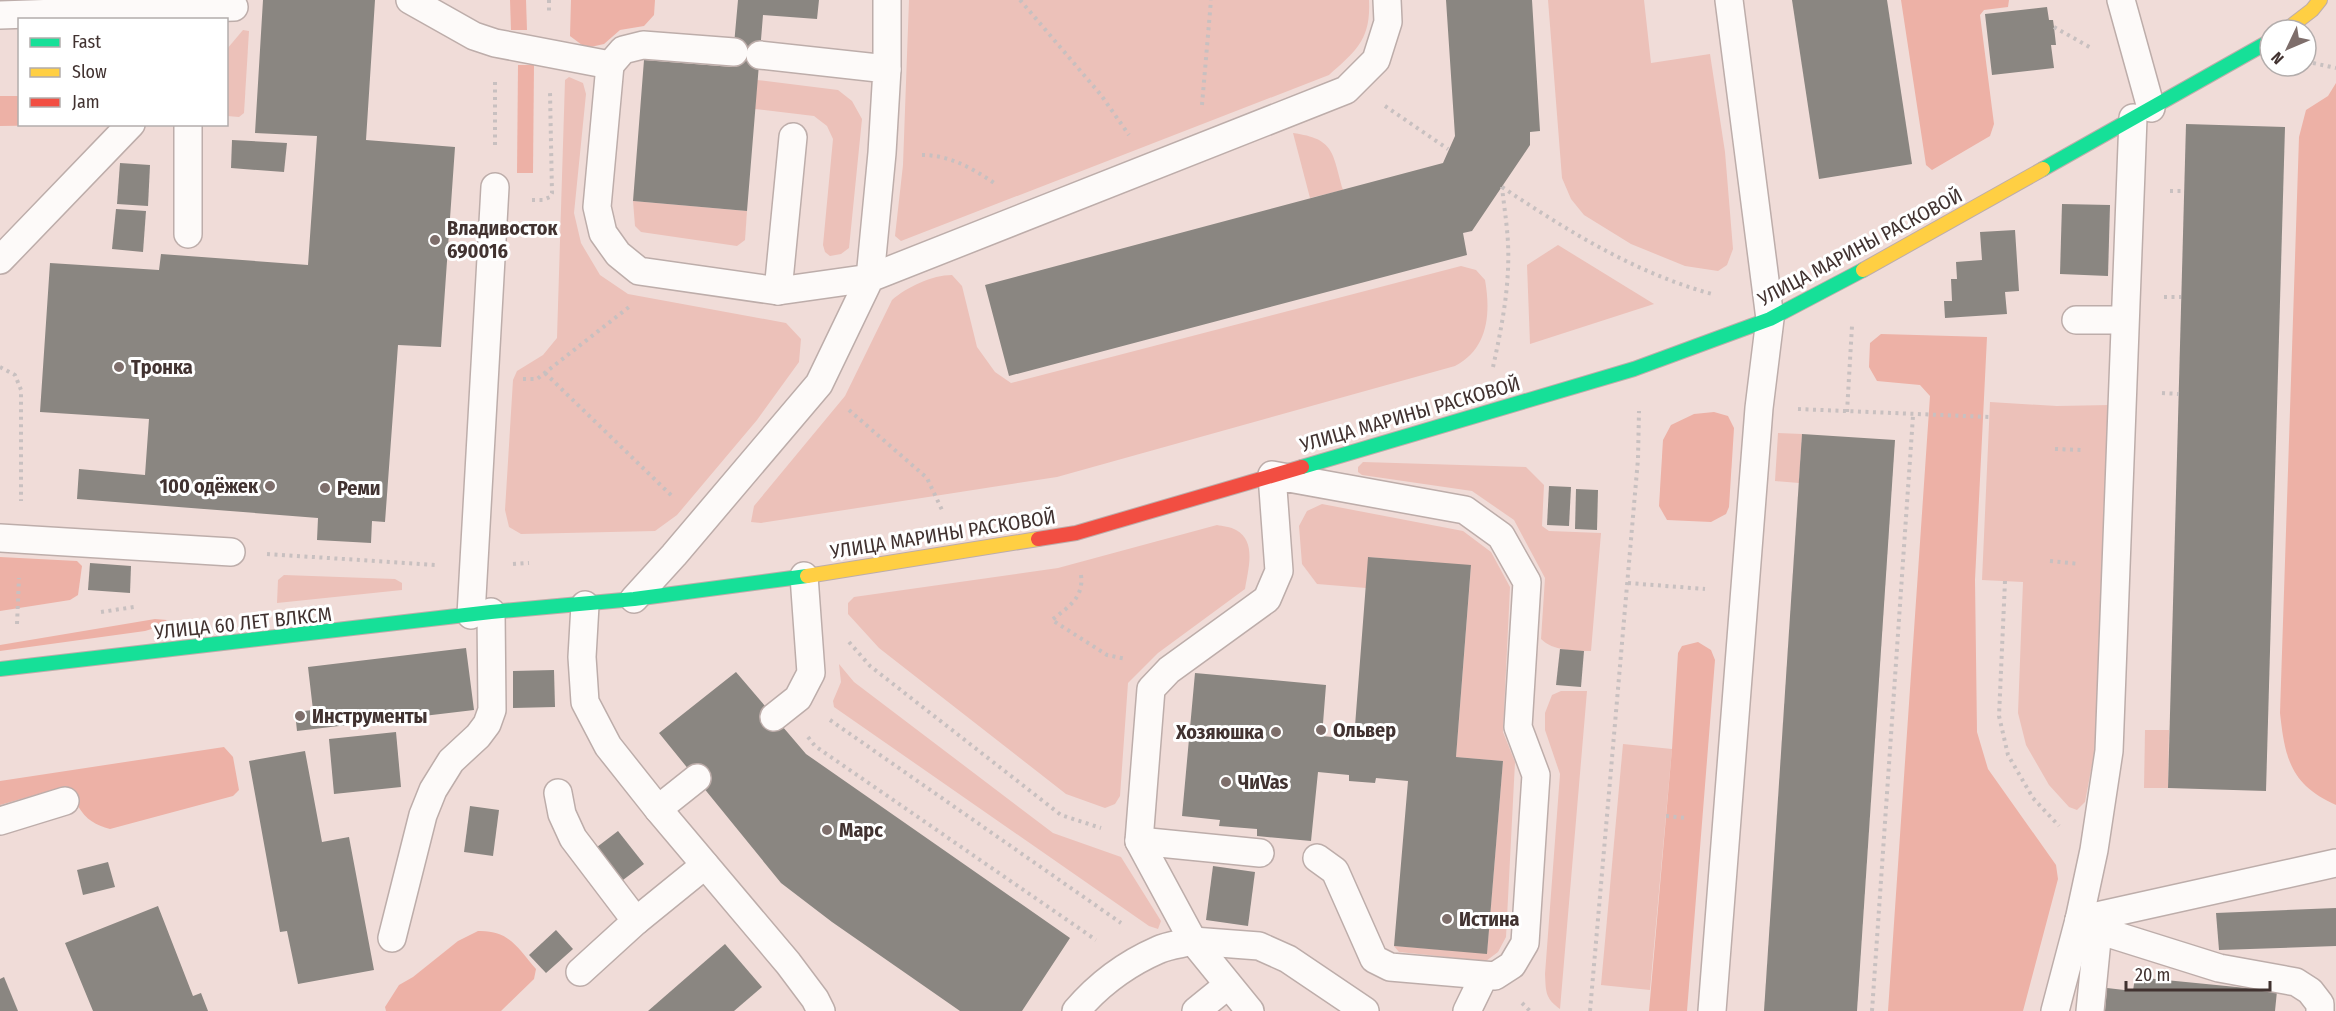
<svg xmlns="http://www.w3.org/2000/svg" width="2336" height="1011" viewBox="0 0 2336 1011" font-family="'Fira Sans Condensed',sans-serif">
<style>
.green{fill:#ecc1b9}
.forest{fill:#edb1a6}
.building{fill:#8a8681}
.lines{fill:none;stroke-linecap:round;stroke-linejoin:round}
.lane-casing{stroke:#bdadaa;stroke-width:30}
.fast-casing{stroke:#bdadaa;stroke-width:16}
.slow-casing{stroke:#bdadaa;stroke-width:16}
.jam-casing{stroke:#bdadaa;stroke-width:16}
.path{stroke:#c8c0c0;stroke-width:4;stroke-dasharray:3 4.5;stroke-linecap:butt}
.lane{stroke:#fdfaf9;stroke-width:27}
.fast{stroke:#16e098;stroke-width:14}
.slow{stroke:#ffcf43;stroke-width:14}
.jam{stroke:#f24e42;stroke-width:14}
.poi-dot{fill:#7e6e6b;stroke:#fff;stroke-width:2}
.labels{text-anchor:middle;stroke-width:6;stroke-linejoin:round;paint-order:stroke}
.poi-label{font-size:20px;font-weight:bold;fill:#413230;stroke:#fff;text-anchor:start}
.street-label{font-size:20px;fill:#413230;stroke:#fff}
</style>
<rect width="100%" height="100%" fill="#f0dcd8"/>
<g class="green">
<path d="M909 0H1369C1371 40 1356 51 1329 75L901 241 895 236 903 165Z"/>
<polygon points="1548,0 1644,0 1651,63 1710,54 1725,152 1733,249 1727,265 1718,271 1685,266 1631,244 1584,215 1571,199 1562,178"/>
<polygon points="243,30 249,31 244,113 239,117 227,116 227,49"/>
<polygon points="569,77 583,83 586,94 574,213 581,243 600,275 628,294 786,323 801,339 799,362 757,420 677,515 655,531 521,534 509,527 505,510 513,380 517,371 543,355 557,338 565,80"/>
<polygon points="757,80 838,90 852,101 862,119 849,248 841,254 830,256 825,252 823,245 833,139 827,126 814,116 755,109"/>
<path d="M1293 133C1335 139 1332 152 1343 190L1310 198Z"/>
<polygon points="633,201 747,211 745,240 737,246 641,232 635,226"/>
<polygon points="1558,245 1654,304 1530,344 1527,265"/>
<path d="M1461 266 1476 270 1485 280C1491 314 1488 349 1455 366L1057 477 761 523 751 522 754 506 845 396 892 300C907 287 932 275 952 275L962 286 977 347 995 372 1011 383Z"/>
<polygon points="1990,402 2057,406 2110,405 2095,749 2085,802 2077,810 2069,807 2049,785 2026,745 2018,713 2023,582 1982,580"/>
<polygon points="1778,433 1802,434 1799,483 1775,481"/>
<path d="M1363 462 1526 467 1544 485 1542 526 1549 531 1601 533 1591 651C1574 651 1553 651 1541 639L1545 578 1514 520 1472 491 1362 475 1358 472V467Z"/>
<polygon points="1322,504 1463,531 1491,552 1510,587 1503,732 1515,762 1506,937 1498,952 1486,961 1399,952 1394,946 1487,953 1503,761 1456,757 1471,566 1369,557 1366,588 1317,584 1302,564 1299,526 1307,511"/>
<path d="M1217 525C1222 526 1231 527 1236 530 1257 541 1248 570 1245 589L1158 653 1128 683 1120 796 1115 804 1105 808 1066 794 879 648 848 614V603L854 597 1058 568Z"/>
<polygon points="284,575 395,579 402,583 402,590 277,603 278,580"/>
<polygon points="839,664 854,682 1053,833 1121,857 1161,921 1158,929 1149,926 834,707 833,701 841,682"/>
<path d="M1561 691H1587L1560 1009C1545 998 1546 992 1545 974L1560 774 1545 730V713L1552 695Z"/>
<polygon points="2145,730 2169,730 2168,788 2144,788"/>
<polygon points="1623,744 1672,749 1650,990 1601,985"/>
</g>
<g class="forest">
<polygon points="510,0 526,0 527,30 511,30"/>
<polygon points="571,0 655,0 654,15 644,26 620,30 604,44 586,48 570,36"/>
<polygon points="1901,0 2009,0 2008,7 1984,10 1980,15 1994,124 1990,136 1932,170 1926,165"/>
<polygon points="518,65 534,65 533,173 517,173"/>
<path d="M2336 83V805C2291 785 2285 759 2280 713L2299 137 2306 110 2328 96Z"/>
<polygon points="0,96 19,96 20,124 66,125 0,126"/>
<polygon points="1881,334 1987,337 1975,580 1977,732 1988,769 2056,865 2058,879 2023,1011 1888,1011 1930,396 1920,385 1877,381 1869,367 1870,343"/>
<polygon points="1714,412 1728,416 1734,428 1729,507 1726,514 1711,522 1667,520 1659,506 1663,440 1671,425 1694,414"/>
<polygon points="0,557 77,561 82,566 78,595 70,600 0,611"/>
<polygon points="155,619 167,620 155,628 145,631 0,651 0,645"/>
<polygon points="1698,642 1711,650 1715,660 1687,1011 1649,1011 1672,749 1678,653 1682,646"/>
<path d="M224 747 233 757 239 790 233 796 110 829C96 825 86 820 78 806 72 797 72 793 63 787L0 805V781Z"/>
<path d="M478 931C509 930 517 947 536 969L534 979 501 1011H386L385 1007 399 985 413 977 458 941Z"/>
</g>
<g class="building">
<polygon points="263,0 375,0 366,140 455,147 441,347 398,345 385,522 372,521 371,543 317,540 318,518 77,499 79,469 145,475 149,419 40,412 50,263 159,270 161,254 308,265 317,136 255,133"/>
<polygon points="738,0 819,0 817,19 763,15 747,211 633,201 644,60 732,67"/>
<polygon points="1446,0 1532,0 1540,131 1530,132 1530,145 1472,231 1463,233 1467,255 1009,376 985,285 1443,163 1455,136"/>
<polygon points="1792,0 1887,0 1912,164 1819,179"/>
<polygon points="2047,7 2049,20 2053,20 2054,27 2056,45 2051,45 2054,68 1992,75 1985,14"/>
<polygon points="2186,124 2285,127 2266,791 2168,788"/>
<polygon points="232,140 287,143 284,172 231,168"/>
<polygon points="120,163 150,165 148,206 117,204"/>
<polygon points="2062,204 2110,205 2108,276 2060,274"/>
<polygon points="116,209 146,211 143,252 112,249"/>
<polygon points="2015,230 2019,291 2005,292 2007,314 1945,318 1944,301 1952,301 1951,279 1957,279 1956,262 1982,260 1980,232"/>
<polygon points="1802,434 1895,440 1857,1011 1764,1011"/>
<polygon points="1549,486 1571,487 1569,526 1547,525"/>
<polygon points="1576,489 1598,490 1597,530 1575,529"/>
<polygon points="1368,557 1471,565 1456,757 1503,761 1487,954 1394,946 1408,781 1376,778 1375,783 1349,781 1349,775 1318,772 1311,841 1257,836 1257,829 1219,826 1220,820 1182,816 1195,673 1326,685 1322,736 1354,739"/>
<polygon points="90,563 131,566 130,593 88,590"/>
<polygon points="466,648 474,710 297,731 295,712 313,710 308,667"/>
<polygon points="1560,649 1584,651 1581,687 1556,685"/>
<polygon points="554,670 555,707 513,708 513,671"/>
<polygon points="736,672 806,754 1070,938 1022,1011 960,1011 832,922 781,883 659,733"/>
<polygon points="396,732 401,787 334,794 329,739"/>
<polygon points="305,751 322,842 349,837 374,970 298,984 287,931 280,932 249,761"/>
<polygon points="470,806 499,810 493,856 464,852"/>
<polygon points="618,831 644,864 623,880 597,847"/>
<polygon points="108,862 115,887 83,895 77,870"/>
<polygon points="1213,866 1255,872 1248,926 1206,920"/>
<polygon points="158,906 193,996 201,993 208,1011 93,1011 65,943"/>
<polygon points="2336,908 2336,946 2219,950 2216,913"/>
<polygon points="556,930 573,949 546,973 529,955"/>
<polygon points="725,944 762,987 734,1011 648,1011"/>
<polygon points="4,977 18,1011 0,1011 0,979"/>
<polygon points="2135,977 2277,991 2275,1011 2105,1011 2107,988 2133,991"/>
</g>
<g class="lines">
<g class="lane-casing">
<g id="lane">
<polyline points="410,0 474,36 495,43 610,65 597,207 603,233 618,254 639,271 778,291 870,278 882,153 887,69 760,55"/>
<polyline points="2121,0 2151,108"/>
<polyline points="0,15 234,7"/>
<polyline points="610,65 623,50 643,45 734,52"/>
<polyline points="887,69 887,0"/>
<polyline points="188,124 188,234"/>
<polyline points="0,260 131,124"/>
<polyline points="778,291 793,137"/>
<polyline points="2076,320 2124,320"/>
<polyline points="0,538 231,552"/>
<polyline points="634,599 674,555 819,384 870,278 1346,90 1376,60 1388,22 1387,0"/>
<polyline points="585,605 582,657 585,702 608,746 658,809 788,963 815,999 821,1011"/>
<polyline points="471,615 495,187"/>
<polyline points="774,717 798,698 811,673 804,576"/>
<polyline points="558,793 562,814 573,838 636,921"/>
<polyline points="658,809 697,778"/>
<polyline points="0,821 65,801"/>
<polyline points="1139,841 1260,853"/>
<polyline points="2079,920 2098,930 2219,968 2296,982 2310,991 2320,1004 2320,1011"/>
<polyline points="2079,920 2336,863"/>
<polyline points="392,938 423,815 433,790 451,761 478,736 487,724 492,710 491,612"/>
<polyline points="1193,941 1259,946 1288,959 1365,1011"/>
<polyline points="1193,941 1250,1011"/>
<polyline points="580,972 636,921 705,865"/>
<path d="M1076 1011C1098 985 1126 964 1158 950 1168 945 1182 944 1193 941L1139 841 1151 689 1169 670 1267 599 1279 571 1272 475 1465 510 1501 536 1527 582 1518 727 1536 775 1525 943 1512 965 1495 976 1390 967 1374 959 1335 871 1317 858"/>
<polyline points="1196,1011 1228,985"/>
<polyline points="1467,1011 1484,976"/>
<polyline points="1712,1011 1759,408 1770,319 1729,0"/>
<polyline points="2055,1011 2079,920 2094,850 2109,751 2133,118"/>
<polyline points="2090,1011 2098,930"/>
</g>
</g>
<g class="fast-casing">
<g id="fast">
<polyline points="2043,169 2270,41"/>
<polyline points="1302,467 1634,369 1770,319 1863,270"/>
<polyline points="0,669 491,612 634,599 807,576"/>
</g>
</g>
<g class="slow-casing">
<g id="slow">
<polyline points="2286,30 2312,10 2320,0"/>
<polyline points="1863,270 2043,169"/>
<polyline points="807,576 1038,539"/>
</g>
</g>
<g class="jam-casing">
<polyline id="jam" points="1038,539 1076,533 1302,467"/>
</g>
<g class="path">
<polyline points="549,0 549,15"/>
<polyline points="1020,0 1101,95 1129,135"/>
<polyline points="2054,27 2093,49"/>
<polyline points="2313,63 2336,68"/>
<polyline points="495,82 495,149"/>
<polyline points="1202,105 1211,0"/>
<polyline points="1385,106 1448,149"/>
<path d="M922 155C950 155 974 169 997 185"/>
<path d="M1502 187C1568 231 1635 273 1712 294"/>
<polyline points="2170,191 2184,191"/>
<polyline points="532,200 543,200 550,197 552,193 550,92"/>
<polyline points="2164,297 2181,297"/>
<polyline points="0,367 15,375 21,390 21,501"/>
<path d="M1493 367C1502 326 1510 285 1508 243 1507 224 1504 206 1502 187"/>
<polyline points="545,373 674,498"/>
<polyline points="523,379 537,379 629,307"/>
<polyline points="2162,393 2179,394"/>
<polyline points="1798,409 1989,417"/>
<polyline points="849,410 927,478 942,510"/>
<polyline points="1847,412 1852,326"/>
<polyline points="2055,449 2081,450"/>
<polyline points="267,554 436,565"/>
<polyline points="2050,561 2079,564"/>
<polyline points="513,564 529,563"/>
<path d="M1081 575C1084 598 1068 607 1052 620L1107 655 1126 659"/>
<polyline points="2005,581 1999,716 2008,755 2033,798 2059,826"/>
<polyline points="1628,583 1705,589"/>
<polyline points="101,612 134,607"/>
<polyline points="17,624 19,578"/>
<polyline points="849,642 870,666 1061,815 1101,828"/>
<polyline points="830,720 1121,923"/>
<polyline points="808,737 815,746 1096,940"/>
<polyline points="1666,816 1687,818"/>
<polyline points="1522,1003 1530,1011"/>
<polyline points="1590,1011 1638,459 1639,411"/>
<polyline points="1872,1011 1913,416"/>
</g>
<use href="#lane" class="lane"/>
<use href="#fast" class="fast"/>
<use href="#slow" class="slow"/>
<use href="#jam" class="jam"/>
</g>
<g class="poi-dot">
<circle cx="435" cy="240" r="6"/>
<circle cx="119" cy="367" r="6"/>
<circle cx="270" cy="486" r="6"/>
<circle cx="325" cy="488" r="6"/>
<circle cx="300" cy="716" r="6"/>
<circle cx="1321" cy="730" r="6"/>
<circle cx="1276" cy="732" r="6"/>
<circle cx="1226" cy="782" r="6"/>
<circle cx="827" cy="830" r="6"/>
<circle cx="1447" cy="919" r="6"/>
</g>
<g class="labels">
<g class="poi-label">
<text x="447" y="235">Владивосток<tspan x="447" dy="23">690016</tspan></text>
<text x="131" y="374">Тронка</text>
<text x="258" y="493" text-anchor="end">100 одёжек</text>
<text x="337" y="495">Реми</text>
<text x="312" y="723">Инструменты</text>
<text x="1333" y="737">Ольвер</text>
<text x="1264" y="739" text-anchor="end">Хозяюшка</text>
<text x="1238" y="789">ЧиVas</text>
<text x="839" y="837">Марс</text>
<text x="1459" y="926">Истина</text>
</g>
<g class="street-label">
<text transform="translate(1860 247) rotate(-28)" y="7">УЛИЦА МАРИНЫ РАСКОВОЙ</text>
<text transform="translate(1410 414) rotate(-16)" y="7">УЛИЦА МАРИНЫ РАСКОВОЙ</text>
<text transform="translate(943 534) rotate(-9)" y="7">УЛИЦА МАРИНЫ РАСКОВОЙ</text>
<text transform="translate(243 623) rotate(-6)" y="7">УЛИЦА 60 ЛЕТ ВЛКСМ</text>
</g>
</g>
<rect x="18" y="18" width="210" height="108" fill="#ffffff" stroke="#b3adac" stroke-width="1.5"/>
<rect x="30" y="38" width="30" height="9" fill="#16e098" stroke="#b3adac" stroke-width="1.5"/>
<text x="72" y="48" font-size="18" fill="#413230">Fast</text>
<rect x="30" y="68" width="30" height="9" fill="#ffcf43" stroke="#b3adac" stroke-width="1.5"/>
<text x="72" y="78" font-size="18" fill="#413230">Slow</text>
<rect x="30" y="98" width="30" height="9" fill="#f24e42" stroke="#b3adac" stroke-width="1.5"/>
<text x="72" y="108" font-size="18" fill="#413230">Jam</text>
<g transform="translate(2288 48) rotate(226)"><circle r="28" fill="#ffffff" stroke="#b3adac" stroke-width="1.5"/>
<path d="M0-4.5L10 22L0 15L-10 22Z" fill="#7e6e6b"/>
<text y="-9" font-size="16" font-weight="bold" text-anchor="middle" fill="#413230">N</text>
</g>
<path d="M2126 981v9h144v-9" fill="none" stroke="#413230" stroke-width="3"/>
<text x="2135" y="981" font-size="18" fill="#413230" stroke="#ffffff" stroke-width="4.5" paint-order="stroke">20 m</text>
</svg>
